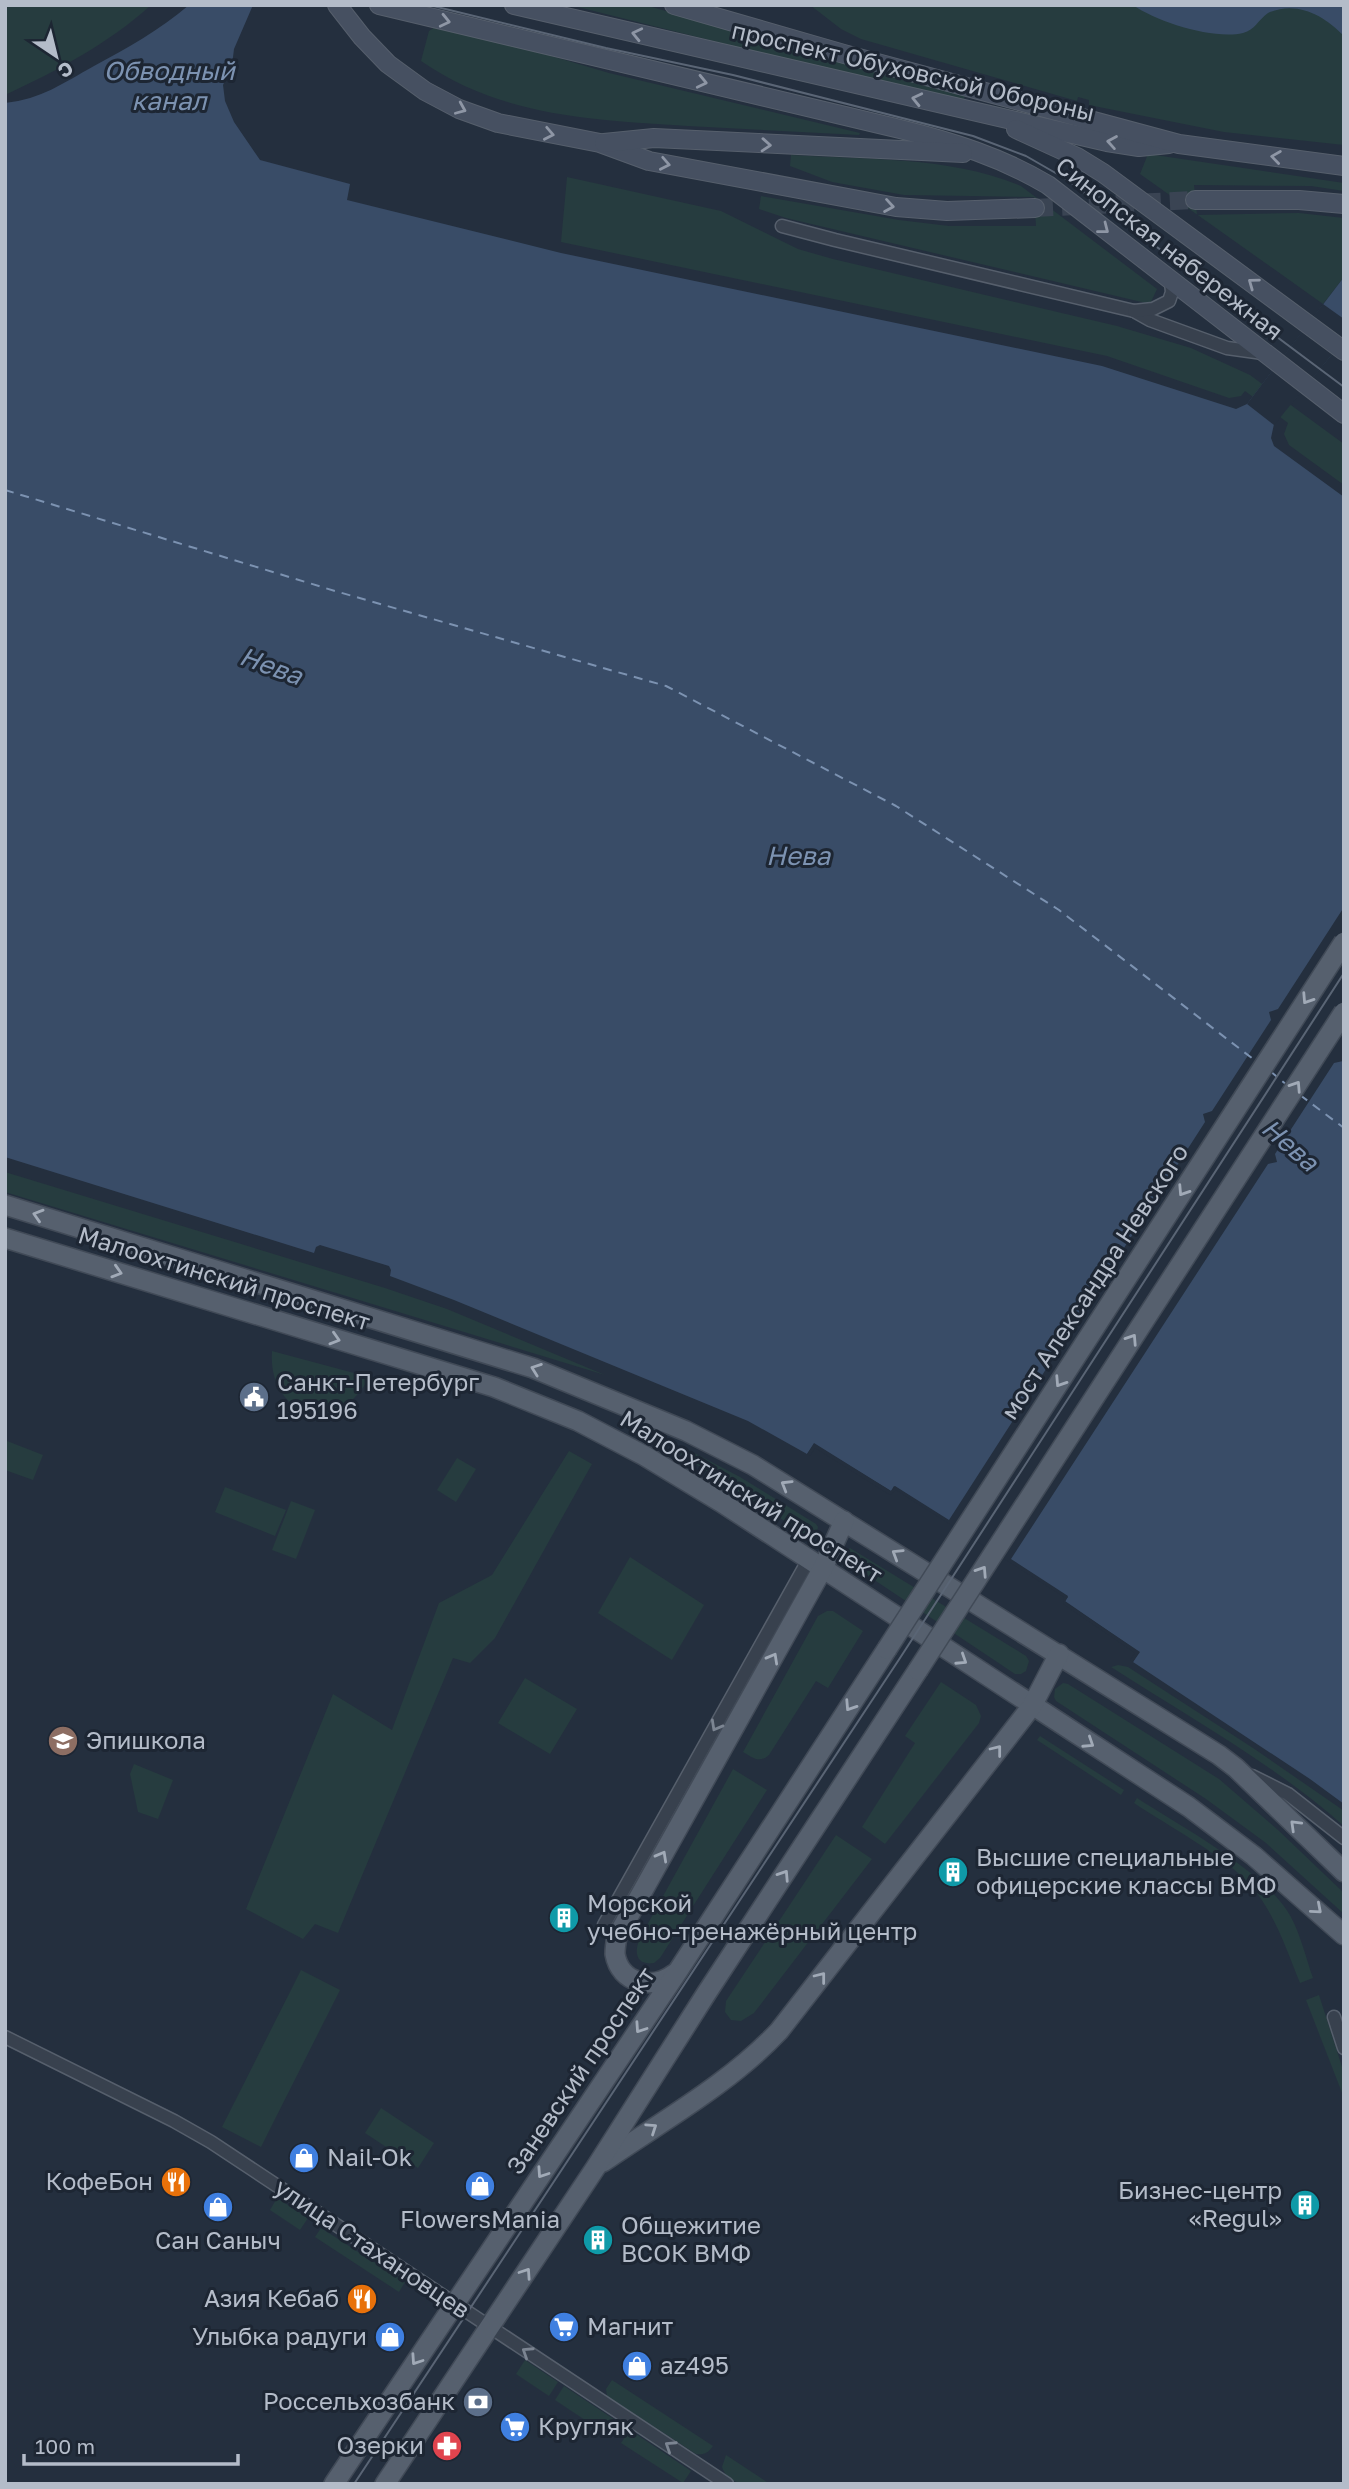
<svg xmlns="http://www.w3.org/2000/svg" width="1349" height="2489" viewBox="0 0 1349 2489" font-family="'Golos Text',sans-serif">
<style>
.green{fill:#263c3f}
.water{fill:#394c67}
.pier{fill:#242f3e}
.lines{fill:none;stroke-linecap:round;stroke-linejoin:round}
.ferry{stroke:#7c92b1;stroke-width:2;stroke-dasharray:9 7;stroke-linecap:butt}
.secondary-tunnel{stroke:#3a4453;stroke-width:18;stroke-dasharray:18 9;stroke-linecap:butt}
.street-casing{stroke:#565f6c;stroke-width:15}
.secondary-casing{stroke:#565f6c;stroke-width:20}
.primary-casing{stroke:#414a57;stroke-width:22}
.street{stroke:#38414e;stroke-width:12}
.secondary{stroke:#465061;stroke-width:18}
.primary{stroke:#56606e;stroke-width:19}
.tram{stroke:#5a6575;stroke-width:2}
.primary-bridge-casing{stroke:#414a57;stroke-width:22;stroke-linecap:butt}
.primary-bridge{stroke:#56606e;stroke-width:19}
.oneway{stroke:#8e96a5}
.oneway2{stroke:#a1aab7}
.oneway3{stroke:#7c8592}
.labels{text-anchor:middle;stroke-width:6;stroke-linejoin:round;paint-order:stroke}
.street-label{font-size:24px;fill:#b4bcc9;stroke:#1d2633}
.poi-label{font-size:24px;fill:#b4bcc9;stroke:#1d2633;text-anchor:start}
.water-label{font-size:26px;font-style:italic;fill:#7c92b1;stroke:#1d2633}
</style>
<rect width="100%" height="100%" fill="#242f3e"/>
<g class="green">
<path d="M5 5H151C108 44 58 70 5 95Z"/>
<polygon points="570,5 645,5 842,62 965,94 964,100 761,53"/>
<polygon points="810,5 1344,5 1344,145 1224,132 1089,105 1089,100 1078,97 1077,101 861,39 841,29"/>
<path d="M435 27 548 55 609 73 860 133 859 135C802 132 745 129 688 126 594 120 502 117 421 61L429 31Z"/>
<polygon points="1148,154 1344,183 1344,191 1311,186 1194,185 1197,215 1299,213 1344,218 1344,277 1323,304 1140,174"/>
<path d="M791 155C867 160 950 156 1021 186L1157 289 1150 304 786 218 759 209 761 196 899 220 949 226H1036L1034 197 904 195 832 182 790 166Z"/>
<polygon points="567,177 721,211 798,249 833,259 1117,326 1191,348 1250,375 1344,444 1344,485 1289,445 1284,434 1288,423 1245,391 1241,396 1229,398 1107,356 561,242"/>
<polygon points="5,1172 385,1288 447,1309 605,1375 5,1192"/>
<path d="M272 1351 369 1377C340 1437 267 1418 272 1351Z"/>
<polygon points="7,1441 43,1455 33,1480 5,1470"/>
<polygon points="683,1447 740,1477 816,1524 818,1527 816,1536 808,1536 680,1454"/>
<polygon points="569,1451 592,1464 495,1638 470,1663 453,1658 338,1933 315,1924 303,1939 246,1909 333,1694 392,1730 439,1603 492,1575"/>
<polygon points="457,1458 476,1469 456,1502 437,1490"/>
<polygon points="225,1487 286,1510 275,1536 215,1512"/>
<polygon points="291,1501 315,1510 296,1559 272,1550"/>
<polygon points="850,1548 1026,1656 1029,1661 1026,1671 1021,1674 1015,1674 846,1561 844,1554"/>
<polygon points="630,1557 704,1605 672,1660 598,1613"/>
<path d="M827 1611H833L863 1631 828 1688 816 1681 769 1755C759 1764 752 1757 743 1752L818 1616Z"/>
<path d="M1118 1665 1128 1667 1253 1748 1337 1806 1344 1811V1826C1274 1764 1190 1718 1111 1667Z"/>
<polygon points="525,1678 577,1709 550,1754 498,1723"/>
<polygon points="941,1682 976,1705 981,1716 979,1723 885,1844 862,1827 915,1743 905,1736"/>
<polygon points="1063,1683 1068,1684 1219,1779 1278,1830 1344,1893 1344,1914 1266,1843 1206,1799 1056,1701 1054,1697 1055,1689"/>
<polygon points="1040,1736 1124,1790 1121,1795 1037,1740"/>
<polygon points="134,1764 173,1780 158,1819 138,1812 130,1774"/>
<path d="M733 1769 767 1790 660 1958 654 1963C635 1966 634 1951 640 1938Z"/>
<path d="M1137 1798C1180 1826 1268 1873 1291 1917 1301 1936 1306 1958 1313 1978L1300 1983C1287 1951 1275 1914 1252 1887 1227 1857 1168 1826 1134 1803Z"/>
<polygon points="836,1835 872,1859 754,2013 741,2021 731,2020 725,2012 726,2001"/>
<polygon points="301,1970 340,1990 261,2147 222,2127"/>
<polygon points="1319,1995 1344,2073 1344,2098 1306,2000"/>
<polygon points="381,2108 434,2143 418,2168 365,2133"/>
<polygon points="277,2198 308,2218 300,2230 270,2210"/>
<polygon points="321,2228 405,2282 399,2292 315,2237"/>
<polygon points="525,2360 558,2382 549,2396 516,2374"/>
<path d="M612 2380 713 2446C708 2453 704 2455 696 2454L607 2396 606 2389Z"/>
<polygon points="564,2386 618,2422 609,2436 555,2400"/>
<polygon points="630,2430 691,2471 683,2483 621,2443"/>
<path d="M726 2455 770 2484C752 2484 729 2488 722 2467Z"/>
</g>
<g class="water">
<path d="M189 5H253L234 49 232 65 223 85 225 101 234 122 260 160 350 184 347 200 561 253 1102 366 1236 409 1247 404 1344 277V340L1274 424 1271 438 1274 446 1344 497V1804L1310 1779 1133 1662 1139 1652 1065 1601 1068 1597 894 1486 891 1491 814 1444 807 1454 748 1421 454 1300 390 1276 391 1270 389 1266 320 1245 316 1247 314 1253 5 1157V103C42 99 63 83 94 66 127 48 160 30 189 5Z"/>
<path d="M1133 5H1344V36C1324 15 1296 0 1268 13 1258 20 1255 30 1243 33 1214 40 1157 22 1133 5Z"/>
</g>
<g class="pier">
<polygon points="1323,304 1344,319 1344,340 1274,425 1247,404"/>
<polygon points="1344,907 1343,1061 1334,1063 1275,1154 1277,1162 1268,1164 1011,1559 1068,1596 1065,1602 1140,1652 1133,1662 1130,1660 1135,1653 1063,1604 1064,1597 896,1490 890,1495 815,1448 810,1456 807,1454 814,1443 891,1491 895,1486 949,1520 1205,1122 1203,1114 1212,1111 1271,1020 1269,1012 1278,1009"/>
</g>
<g class="lines">
<g class="ferry">
<polyline points="5,490 335,591 666,686 896,806 1059,910 1257,1062"/>
<polyline points="1270,1071 1287,1085"/>
<polyline points="1300,1095 1344,1128"/>
</g>
<polyline class="secondary-tunnel" points="1035,208 1195,200"/>
<g class="street-casing">
<g id="street">
<polyline points="782,226 835,240 1134,311 1150,320 1227,348 1263,353"/>
<polyline points="1134,311 1153,309 1169,301 1172,292 1171,282"/>
<polyline points="1252,1776 1288,1794 1344,1838"/>
<polyline points="604,1925 809,1559"/>
<polyline points="1334,2017 1344,2048"/>
<polyline points="5,2037 174,2121 211,2142 727,2484"/>
</g>
</g>
<g class="secondary-casing">
<g id="secondary">
<polyline points="337,5 362,37 388,64 425,91 459,109 498,123 600,143 649,161 896,207 947,211 1035,208"/>
<path d="M379 5 900 129C953 142 1001 157 1048 185L1344 414"/>
<polyline points="514,5 1107,142 1139,147 1169,144"/>
<polyline points="674,5 844,54 1179,144 1344,166"/>
<polyline points="1016,129 1077,157 1103,173 1344,351"/>
<polyline points="604,143 654,138 963,153"/>
<polyline points="1195,200 1299,200 1344,204"/>
</g>
</g>
<g class="primary-casing">
<g id="primary">
<polyline points="5,1205 533,1368 686,1431 753,1465 1219,1755 1236,1768 1344,1872"/>
<polyline points="5,1238 494,1387 578,1421 645,1456 721,1502 1189,1807 1254,1856 1344,1935"/>
<path d="M674 1974C653 1990 620 1984 615 1954 615 1949 616 1942 617 1937L823 1568 844 1521"/>
<path d="M603 2162C662 2121 729 2084 779 2031L1032 1706 1059 1654"/>
<polyline points="334,2484 678,1971 887,1649"/>
<polyline points="385,2484 596,2167 706,1994 918,1670"/>
</g>
</g>
<use href="#street" class="street"/>
<use href="#secondary" class="secondary"/>
<use href="#primary" class="primary"/>
<g class="tram">
<polyline points="429,5 606,48 733,75 973,136 1026,156 1066,179 1344,387"/>
<polyline points="354,2484 900,1658 1344,973"/>
</g>
<g class="primary-bridge-casing">
<g id="primary-bridge">
<polyline points="887,1649 1344,942"/>
<polyline points="918,1670 1344,1012"/>
</g>
</g>
<use href="#primary-bridge" class="primary-bridge"/>
</g>
<defs><path id="oneway-chevron" d="M-2-3.5L2.5 0L-2 3.5" fill="none" stroke-width="1.6" stroke-linecap="round" stroke-linejoin="round" transform="scale(1.75)"/></defs>
<g class="oneway">
<use href="#oneway-chevron" transform="translate(445 21) rotate(13)"/>
<use href="#oneway-chevron" transform="translate(637 34) rotate(-167)"/>
<use href="#oneway-chevron" transform="translate(702 82) rotate(13)"/>
<use href="#oneway-chevron" transform="translate(917 99) rotate(-167)"/>
<use href="#oneway-chevron" transform="translate(461 109) rotate(23)"/>
<use href="#oneway-chevron" transform="translate(549 134) rotate(11)"/>
<use href="#oneway-chevron" transform="translate(1112 142) rotate(-170)"/>
<use href="#oneway-chevron" transform="translate(766 145) rotate(4)"/>
<use href="#oneway-chevron" transform="translate(1276 157) rotate(-172)"/>
<use href="#oneway-chevron" transform="translate(665 164) rotate(11)"/>
<use href="#oneway-chevron" transform="translate(889 206) rotate(9)"/>
<use href="#oneway-chevron" transform="translate(1104 229) rotate(38)"/>
<use href="#oneway-chevron" transform="translate(1253 283) rotate(-144)"/>
</g>
<g class="oneway2">
<use href="#oneway-chevron" transform="translate(1307 999) rotate(123)"/>
<use href="#oneway-chevron" transform="translate(1296 1086) rotate(-57)"/>
<use href="#oneway-chevron" transform="translate(1183 1191) rotate(123)"/>
<use href="#oneway-chevron" transform="translate(38 1215) rotate(-163)"/>
<use href="#oneway-chevron" transform="translate(117 1272) rotate(17)"/>
<use href="#oneway-chevron" transform="translate(335 1339) rotate(17)"/>
<use href="#oneway-chevron" transform="translate(1132 1339) rotate(-57)"/>
<use href="#oneway-chevron" transform="translate(536 1369) rotate(-160)"/>
<use href="#oneway-chevron" transform="translate(1060 1382) rotate(123)"/>
<use href="#oneway-chevron" transform="translate(786 1485) rotate(-149)"/>
<use href="#oneway-chevron" transform="translate(897 1554) rotate(-148)"/>
<use href="#oneway-chevron" transform="translate(982 1571) rotate(-57)"/>
<use href="#oneway-chevron" transform="translate(773 1658) rotate(-61)"/>
<use href="#oneway-chevron" transform="translate(962 1660) rotate(33)"/>
<use href="#oneway-chevron" transform="translate(850 1706) rotate(123)"/>
<use href="#oneway-chevron" transform="translate(1089 1743) rotate(33)"/>
<use href="#oneway-chevron" transform="translate(997 1750) rotate(-52)"/>
<use href="#oneway-chevron" transform="translate(1295 1825) rotate(-136)"/>
<use href="#oneway-chevron" transform="translate(662 1856) rotate(-61)"/>
<use href="#oneway-chevron" transform="translate(784 1875) rotate(-57)"/>
<use href="#oneway-chevron" transform="translate(1317 1909) rotate(41)"/>
<use href="#oneway-chevron" transform="translate(821 1977) rotate(-52)"/>
<use href="#oneway-chevron" transform="translate(640 2028) rotate(124)"/>
<use href="#oneway-chevron" transform="translate(652 2128) rotate(-34)"/>
<use href="#oneway-chevron" transform="translate(542 2173) rotate(124)"/>
<use href="#oneway-chevron" transform="translate(526 2273) rotate(-56)"/>
<use href="#oneway-chevron" transform="translate(416 2360) rotate(124)"/>
</g>
<g class="oneway3">
<use href="#oneway-chevron" transform="translate(716 1726) rotate(119)"/>
<use href="#oneway-chevron" transform="translate(527 2352) rotate(-147)"/>
<use href="#oneway-chevron" transform="translate(670 2446) rotate(-147)"/>
</g>
<defs>
<g id="civic-disc" transform="scale(1.575)"><circle r="9.5" fill="#5c6f8a" stroke="#1d2633"/><path d="M-.6-6.5H3V-4.5H.6V-3L4-1V1h2V6H-6V1h2V-1L-.6-3ZM-1.2 2.5V6h2.4V2.5Z" fill="#fff"/></g>
<g id="school-disc" transform="scale(1.575)"><circle r="9.5" fill="#8d6e63" stroke="#1d2633"/><path d="M0-5L7-2L0 1L-7-2ZM-4 1L0 2.5L4 1V4Q0 6-4 4Z" fill="#fff"/></g>
<g id="building-disc" transform="scale(1.575)"><circle r="9.5" fill="#0f9aa8" stroke="#1d2633"/><path d="M-4-6H4V6H1V3H-1V6H-4ZM-2.5-4.3h1.7v1.8h-1.7ZM.8-4.3h1.7v1.8H.8ZM-2.5-1h1.7V.8h-1.7ZM.8-1h1.7V.8H.8Z" fill="#fff"/></g>
<g id="shop-disc" transform="scale(1.575)"><circle r="9.5" fill="#3f7fe0" stroke="#1d2633"/><path d="M-5-2.5h2.3a2.7 3.5 0 0 1 5.4 0H5L5.5 6h-11ZM-1.5-2.5h3a1.5 2.3 0 0 0-3 0Z" fill="#fff"/></g>
<g id="restaurant-disc" transform="scale(1.575)"><circle r="9.5" fill="#e8710a" stroke="#1d2633"/><path d="M-5-6h1v4h1v-4h1v4h1v-4h1v5L-1.5 .5V6h-2V.5L-5-1ZM5-6V6H3V1.5H1.5Q1.5-4 5-6Z" fill="#fff"/></g>
<g id="supermarket-disc" transform="scale(1.575)"><circle r="9.5" fill="#3f7fe0" stroke="#1d2633"/><path d="M-6-5.5h2.5l.6 2H6L4.5 2H-2.5L-4.4-4H-6ZM-1.5 3.2a1.3 1.3 0 1 0 .1 0ZM3 3.2a1.3 1.3 0 1 0 .1 0Z" fill="#fff"/></g>
<g id="bank-disc" transform="scale(1.575)"><circle r="9.5" fill="#5c6f8a" stroke="#1d2633"/><path d="M-6-4H6V4H-6ZM0-2.3a2.3 2.3 0 1 0 0 4.6a2.3 2.3 0 1 0 0-4.6Z" fill="#fff"/></g>
<g id="pharmacy-disc" transform="scale(1.575)"><circle r="9.5" fill="#e0444e" stroke="#1d2633"/><path d="M-2-6h4v4h4v4h-4v4h-4v-4h-4v-4h4Z" fill="#fff"/></g>
</defs>
<g fill-rule="evenodd">
<use href="#civic-disc" x="254" y="1397"/>
<use href="#school-disc" x="63" y="1741"/>
<use href="#building-disc" x="953" y="1872"/>
<use href="#building-disc" x="564" y="1918"/>
<use href="#shop-disc" x="304" y="2158"/>
<use href="#restaurant-disc" x="176" y="2182"/>
<use href="#shop-disc" x="480" y="2186"/>
<use href="#building-disc" x="1305" y="2205"/>
<use href="#shop-disc" x="218" y="2207"/>
<use href="#building-disc" x="598" y="2240"/>
<use href="#restaurant-disc" x="362" y="2299"/>
<use href="#supermarket-disc" x="564" y="2327"/>
<use href="#shop-disc" x="390" y="2337"/>
<use href="#shop-disc" x="637" y="2366"/>
<use href="#bank-disc" x="478" y="2402"/>
<use href="#supermarket-disc" x="515" y="2427"/>
<use href="#pharmacy-disc" x="447" y="2446"/>
</g>
<g class="labels">
<g class="street-label">
<text transform="translate(913 72) rotate(13)" y="8">проспект Обуховской Обороны</text>
<text transform="translate(1169 249) rotate(38)" y="8">Синопская набережная</text>
<text transform="translate(224 1279) rotate(17)" y="8">Малоохтинский проспект</text>
<text transform="translate(1095 1282) rotate(-57)" y="8">мост Александра Невского</text>
<text transform="translate(751 1497) rotate(32)" y="8">Малоохтинский проспект</text>
<text transform="translate(581 2071) rotate(-56)" y="8">Заневский проспект</text>
<text transform="translate(372 2249) rotate(34)" y="8">улица Стахановцев</text>
</g>
<g class="poi-label">
<text x="277" y="1391">Санкт-Петербург<tspan x="277" dy="28">195196</tspan></text>
<text x="86" y="1749">Эпишкола</text>
<text x="976" y="1866">Высшие специальные<tspan x="976" dy="28">офицерские классы ВМФ</tspan></text>
<text x="587" y="1912">Морской<tspan x="587" dy="28">учебно-тренажёрный центр</tspan></text>
<text x="327" y="2166">Nail-Ok</text>
<text x="153" y="2190" text-anchor="end">КофеБон</text>
<text x="1282" y="2199" text-anchor="end">Бизнес-центр<tspan x="1282" dy="28">«Regul»</tspan></text>
<text x="480" y="2228" text-anchor="middle">FlowersMania</text>
<text x="621" y="2234">Общежитие<tspan x="621" dy="28">ВСОК ВМФ</tspan></text>
<text x="218" y="2249" text-anchor="middle">Сан Саныч</text>
<text x="339" y="2307" text-anchor="end">Азия Кебаб</text>
<text x="587" y="2335">Магнит</text>
<text x="367" y="2345" text-anchor="end">Улыбка радуги</text>
<text x="660" y="2374">az495</text>
<text x="455" y="2410" text-anchor="end">Россельхозбанк</text>
<text x="538" y="2435">Кругляк</text>
<text x="424" y="2454" text-anchor="end">Озерки</text>
</g>
<g class="water-label">
<text x="169" y="80">Обводный<tspan x="169" dy="30">канал</tspan></text>
<text transform="translate(271 666) rotate(20)" y="9">Нева</text>
<text x="798" y="865">Нева</text>
<text transform="translate(1290 1145) rotate(41)" y="9">Нева</text>
</g>
</g>
<rect width="1349" height="2489" fill="none" stroke="#b4bcc9" stroke-width="14"/>
<g transform="translate(56 56) rotate(145)" stroke="#1d2633" stroke-width="5" paint-order="stroke">
<path d="M0-5L12 26L0 18L-12 26Z" fill="#b4bcc9"/>
<text y="-10" font-size="19" font-weight="bold" text-anchor="middle" fill="#b4bcc9">С</text>
</g>
<path d="M24 2454v10h214v-10" fill="none" stroke="#b4bcc9" stroke-width="3.5"/>
<text x="35" y="2454" font-size="21" fill="#b4bcc9" stroke="#1d2633" stroke-width="5" paint-order="stroke">100 m</text>
</svg>
